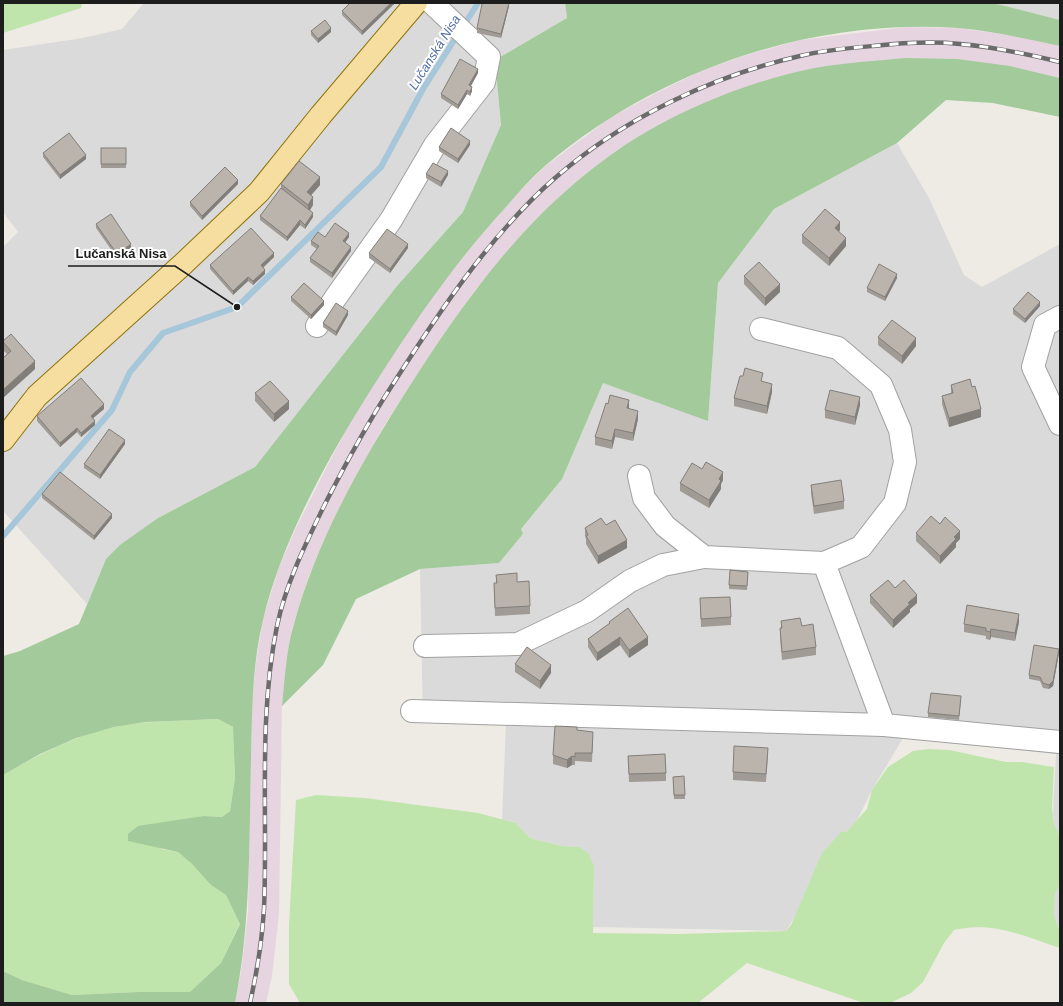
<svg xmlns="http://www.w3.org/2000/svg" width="1063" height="1006" viewBox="0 0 1063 1006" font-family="Arial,sans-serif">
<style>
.residential{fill:#dbdada}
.industrial{fill:#e6d5e1}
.grass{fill:#c0e5ac}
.forest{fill:#a2ca9a}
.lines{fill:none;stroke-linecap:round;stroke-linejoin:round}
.stream{stroke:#a6c6d9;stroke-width:6}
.minor-casing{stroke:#a1a1a1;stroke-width:24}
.major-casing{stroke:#8c7309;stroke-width:24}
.minor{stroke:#fff;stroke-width:22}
.major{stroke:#f6dda0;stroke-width:22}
.rail-casing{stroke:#6b6b6b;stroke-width:4.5}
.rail{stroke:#fff;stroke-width:3;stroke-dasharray:9;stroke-linecap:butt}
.wall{fill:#a09b95}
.shaded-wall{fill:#827e79}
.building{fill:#bab4ad;stroke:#827e79}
.labels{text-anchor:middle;stroke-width:4;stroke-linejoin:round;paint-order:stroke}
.water-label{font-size:13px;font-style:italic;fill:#506fa6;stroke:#fff}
.leader{fill:none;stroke:#1d1d1d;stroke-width:1.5}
.callout-dot{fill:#1d1d1d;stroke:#fff;stroke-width:1.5}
.callout-label{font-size:13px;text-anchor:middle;font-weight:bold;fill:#1d1d1d;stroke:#fff;stroke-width:4;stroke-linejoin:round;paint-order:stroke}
</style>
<rect width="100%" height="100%" fill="#edebe3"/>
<g class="residential">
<polygon points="144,3 565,3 567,18 495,60 501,125 463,212 397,286 255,467 158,518 106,559 87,604 3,511 3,247 18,232 3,212 3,50 83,38 122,29"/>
<polygon points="993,3 1060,3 1060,20 1013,8"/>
<polygon points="897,143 929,198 964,275 982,287 1060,244 1060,837 1054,823 1053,813 1056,754 903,738 872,790 857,820 846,832 786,931 593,927 594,866 579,847 562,846 530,838 516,823 502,820 506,722 423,723 420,569 499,563 523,534 521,529 562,479 603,382 708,420 718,283 774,209"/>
<polygon points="1060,884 1060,931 1054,916 1055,894"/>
</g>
<polygon class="industrial" points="906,27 959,28 1016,36 1060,46 1060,78 1010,66 857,63 806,70 752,85 713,99 668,121 536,219 475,290 431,353 384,426 353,482 324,540 308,578 293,626 282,706 279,914 272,976 266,1003 235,1003 241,972 248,912 252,704 256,662 263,619 279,567 296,528 326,468 357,410 405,336 451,271 484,230 514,197 544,167 610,118 654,94 701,71 743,56 800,40"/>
<g class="grass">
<polygon points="3,3 82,3 81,8 3,33"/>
<path d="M218 719 233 727 235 778 230 811 222 817 204 816 161 849 178 852 192 864 211 885 226 895 240 923 221 963 190 992H139L72 995 22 980 3 971V775C38 755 75 735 115 727 149 720 184 721 218 719Z"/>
<path d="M929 749 949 750 1006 762H1022L1054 767 1052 808 1054 823 1060 837V884L1055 894 1054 916 1060 931V948C1024 936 993 921 954 930L944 943 923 982 911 993 890 1003H864L747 963 698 1003H300L289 984V924L296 800 316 795 365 798 478 813 516 823 530 838 562 846 579 847 589 854 594 866 593 933 678 934 786 931 791 925 822 853 841 832H846L867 809 872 790 888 767 913 751Z"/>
</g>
<g class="forest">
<path d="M565 3H993L1060 20V46C1026 39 993 31 958 28 810 18 659 70 546 165 531 178 518 193 505 208 458 259 419 315 381 374 335 445 282 537 263 620 252 665 252 713 251 760 249 842 251 922 235 1003H3V971L22 980 72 995 139 992H190L221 963 240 924 226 895 211 885 192 864 178 852 128 841V834L138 826 204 816 222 817 230 811 235 778 233 727 218 719 146 722 114 727 76 738 40 754 3 775V656L20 651 79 624 106 559 120 545 158 518 255 467 397 286 463 212 501 125 495 60 567 18Z"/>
<path d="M907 58 957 59 1010 66 1060 78V117L993 103 946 100 897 143 774 209 718 283 708 421 603 383 562 479 521 529 523 534 499 563 420 569 356 599 323 665 282 706C285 679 286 650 294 624 317 539 362 461 409 387 469 293 531 208 625 145 679 110 742 84 805 70 838 63 873 61 907 58Z"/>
</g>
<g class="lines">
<polyline class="stream" points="3,536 112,410 130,372 163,333 237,307 381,167 423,89 478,3"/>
<g class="minor-casing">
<g id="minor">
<polyline points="1060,317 1045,325 1033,367 1060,424"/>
<polyline points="317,326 336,297 391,220 435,145 484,82 489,57 432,3"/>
<polyline points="761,329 838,348 881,385 900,430 905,462 895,503 861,547 824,563 884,725"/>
<polyline points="639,476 644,498 665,526 704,557 824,563"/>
<polyline points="425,646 518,644 587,611 630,581 663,565 704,557"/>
<polyline points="412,711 884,725 1060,742"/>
</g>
</g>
<g class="major-casing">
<polyline id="major" points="3,440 37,396 182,265 259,192 321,115 416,3"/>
</g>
<use href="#minor" class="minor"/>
<use href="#major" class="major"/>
<g class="rail-casing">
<path id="rail" d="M250 1003C257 972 262 941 264 909 268 815 258 719 277 626 286 583 306 543 325 504 346 463 368 422 393 384 439 312 490 235 555 178 624 118 712 76 800 56 824 50 849 48 873 46 901 43 931 41 960 44 994 47 1027 54 1060 62"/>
</g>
<use href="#rail" class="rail"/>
</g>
<g class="wall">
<polygon points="395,3 362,35 342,15 342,11"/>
<polygon points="509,6 501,38 477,33 477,28"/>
<polygon points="311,31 331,32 318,43 311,35"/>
<polygon points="478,73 471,86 472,91 470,96 467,94 458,109 441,98 441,94"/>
<polygon points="470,145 458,163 439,151 439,147"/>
<rect x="101" y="148" width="25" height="20"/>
<polygon points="43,153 86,159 60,179 43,157"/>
<polygon points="426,174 448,175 441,187 426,178"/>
<polygon points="238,184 202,220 190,206 190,202"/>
<polygon points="281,184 320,185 311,195 313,205 310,210 313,217 305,229 300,225 287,241 260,220 260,216 281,188"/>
<polygon points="96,224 131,248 117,258 96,228"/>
<polygon points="840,230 839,231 846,246 829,266 802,243 802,235"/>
<polygon points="325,237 349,237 345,243 351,251 332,278 310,262 310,258 317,249 311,245 311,241"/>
<polygon points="408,248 390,273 369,258 369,253"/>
<polygon points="274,257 263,268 265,274 253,285 248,281 233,295 210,269 210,265"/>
<polygon points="744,276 780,292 765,306 744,284"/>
<polygon points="897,278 885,301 867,292 867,288"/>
<polygon points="291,297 324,305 311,319 291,301"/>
<polygon points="1040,306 1025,323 1013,314 1013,309"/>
<polygon points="348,315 336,336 323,327 323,323"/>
<polygon points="878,337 916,346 902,364 878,345"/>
<polygon points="3,341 35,369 4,397 3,397 3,358 7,354 3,350"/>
<polygon points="763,381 772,392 767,414 734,406 734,398"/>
<polygon points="951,385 972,387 981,417 949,427 942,404 942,396 951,393"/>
<polygon points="255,393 289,409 274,422 255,401"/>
<polygon points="860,405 855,425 825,418 825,410"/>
<polygon points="104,409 93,418 95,425 81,437 77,432 60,447 37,421 37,416"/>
<polygon points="629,409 638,419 633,441 615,437 612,449 595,445 595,437"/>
<polygon points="125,444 100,479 84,468 84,464"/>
<polygon points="702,469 723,480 721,484 721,489 709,508 680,491 680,483"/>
<polygon points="811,485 844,501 844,509 814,514 811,493"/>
<polygon points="42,494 112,518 94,540 42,498"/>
<polygon points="940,524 960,539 956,543 956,547 940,564 916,541 916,533"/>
<polygon points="606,525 627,548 598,564 586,544 586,539 585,536 585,528"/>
<polygon points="748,572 747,590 729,589 729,585"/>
<polygon points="496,575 517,582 530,606 530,614 495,616 494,583 496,583"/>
<polygon points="1060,586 1060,599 1059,599 1059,590"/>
<polygon points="895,588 917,603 910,609 910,612 893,628 870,603 870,595"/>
<polygon points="700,598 731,617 731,625 701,627"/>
<polygon points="781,621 802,626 816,647 816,655 782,660 780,637 780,628 781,628"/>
<polygon points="609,622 648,645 629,658 620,645 597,661 588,647 588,639 609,624"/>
<polygon points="1019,622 1015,641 991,637 990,640 986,639 986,636 964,632 964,624"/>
<polygon points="1059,653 1053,686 1049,689 1043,688 1040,681 1029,679 1029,675"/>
<polygon points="515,664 551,673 540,689 515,672"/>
<polygon points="961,700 959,720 928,717 928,713"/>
<polygon points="577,730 593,740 592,762 575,761 575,765 572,765 567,768 553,764 553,755"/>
<polygon points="628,756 666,773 666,781 629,782"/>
<polygon points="768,756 766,782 733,780 733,772"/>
<polygon points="684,776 685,799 674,799 673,777"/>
</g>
<g class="shaded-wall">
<polygon points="391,3 395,3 362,35 362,31"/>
<polygon points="509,3 509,6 501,38 501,34"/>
<polygon points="331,28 331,32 318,43 318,39"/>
<polygon points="478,69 478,73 469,89 469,85"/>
<polygon points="472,87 472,91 470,96 470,92"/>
<polygon points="467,90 467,94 458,109 458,105"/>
<polygon points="470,141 470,145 458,163 458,159"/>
<polygon points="86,155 86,159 60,179 60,175"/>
<polygon points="448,171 448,175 441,187 441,182"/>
<polygon points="320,177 320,185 307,200 307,192"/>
<polygon points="238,180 238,184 202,220 202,216"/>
<polygon points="313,197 313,205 308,213 308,205"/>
<polygon points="313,213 313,217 305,229 305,225"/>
<polygon points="300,220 300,225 287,241 287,237"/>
<polygon points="840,222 840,230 835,236 835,228"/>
<polygon points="349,233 349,237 343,245 343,241"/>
<polygon points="846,238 846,246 829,266 829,258"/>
<polygon points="131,244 131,248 117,258 117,254"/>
<polygon points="408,244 408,248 390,273 390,269"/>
<polygon points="351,247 351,251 332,278 332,273"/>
<polygon points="274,253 274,257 261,269 261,265"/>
<polygon points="265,270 265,274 253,285 253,281"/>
<polygon points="897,274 897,278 885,301 885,297"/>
<polygon points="248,277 248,281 233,295 233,291"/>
<polygon points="780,284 780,292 765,306 765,298"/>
<polygon points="324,301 324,305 311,319 311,315"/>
<polygon points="1040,302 1040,306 1025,323 1025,319"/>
<polygon points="348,311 348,315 336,336 336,332"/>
<polygon points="916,338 916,346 902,364 902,356"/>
<polygon points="35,361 35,369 4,397 4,389"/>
<polygon points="772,384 772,392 767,414 767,406"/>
<polygon points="860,397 860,405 855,425 855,417"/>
<polygon points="629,400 629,408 627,416 627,408"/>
<polygon points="289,401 289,409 274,422 274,414"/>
<polygon points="104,404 104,409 91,420 91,416"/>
<polygon points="981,409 981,417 949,427 949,418"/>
<polygon points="638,411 638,419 633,441 633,433"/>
<polygon points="95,421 95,425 81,437 81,433"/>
<polygon points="77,428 77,432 60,447 60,443"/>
<polygon points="615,429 615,437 612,449 612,441"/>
<polygon points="125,440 125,444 100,479 100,475"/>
<polygon points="723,472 723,480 721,484 721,489 709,508 709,500 719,479"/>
<polygon points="112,514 112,518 94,540 94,536"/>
<polygon points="960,531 960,539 956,543 956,547 940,564 940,556 954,537"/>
<polygon points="627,540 627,548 598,564 598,556"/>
<polygon points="917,595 917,603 910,609 910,612 893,628 893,620 908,603"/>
<polygon points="1019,614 1019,622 1015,641 1015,633"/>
<polygon points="991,629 991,637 990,640 990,632"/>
<polygon points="620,637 620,645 597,661 597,653"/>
<polygon points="648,637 648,645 629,658 629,650"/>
<polygon points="1059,649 1059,653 1053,686 1049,689 1049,685"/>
<polygon points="551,665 551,673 540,689 540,681"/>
<polygon points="572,756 572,765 567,768 567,760"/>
</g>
<g class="building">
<polygon points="350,3 391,3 362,31 342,11"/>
<polygon points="484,3 509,3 501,34 477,28 482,4"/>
<polygon points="325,20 331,28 318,39 311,31"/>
<polygon points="460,59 478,69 469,85 472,87 470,92 467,90 458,105 441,94"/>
<polygon points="451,128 470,141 458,159 439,147"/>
<polygon points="69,133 86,155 60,175 43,153"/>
<rect x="101" y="148" width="25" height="16"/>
<polygon points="299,161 320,177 307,192 313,197 308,205 281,184"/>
<polygon points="433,163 448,171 441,182 426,174"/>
<polygon points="225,167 238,180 202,216 190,202"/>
<polygon points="281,188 313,213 305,225 300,220 287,237 260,216"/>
<polygon points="825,209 840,222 835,228 846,238 829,258 802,235"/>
<polygon points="111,214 131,244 117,254 96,224"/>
<polygon points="335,223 349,233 343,241 351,247 332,273 310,258 319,246 311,241 318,232 325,237"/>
<polygon points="251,228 274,253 261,265 265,270 253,281 248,277 233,291 210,265"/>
<polygon points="387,229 408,244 390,269 369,253"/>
<polygon points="759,262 780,284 765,298 744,276"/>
<polygon points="879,264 897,274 885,297 867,288"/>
<polygon points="304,283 324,301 311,315 291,297"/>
<polygon points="1028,292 1040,302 1025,319 1013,309"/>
<polygon points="336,303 348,311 336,332 323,323"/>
<polygon points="892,320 916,338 902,356 878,337"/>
<polygon points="11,334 35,361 4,389 3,389 3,358 11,351 3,342 3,341"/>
<polygon points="745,368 763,373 761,381 772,384 767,406 734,398 740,376 743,376"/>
<polygon points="81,378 104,404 91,416 95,421 81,433 77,428 60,443 37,416"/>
<polygon points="970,379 972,387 975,386 981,409 949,418 942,396 953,393 951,385"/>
<polygon points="270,381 289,401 274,414 255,393"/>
<polygon points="830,390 860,397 855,417 825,410"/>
<polygon points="610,395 629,400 627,408 638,411 633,433 615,429 612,441 595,437 606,403 608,404"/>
<polygon points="109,429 125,440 100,475 84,464"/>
<polygon points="706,462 723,472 719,479 721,481 709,500 680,483 692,463 702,469"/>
<polygon points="60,472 112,514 94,536 42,494"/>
<polygon points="841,480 844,501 814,506 811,485"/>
<polygon points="931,516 940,524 945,517 960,531 954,537 956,539 940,556 916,533"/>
<polygon points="601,518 606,525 615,520 627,540 598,556 586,536 588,535 585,528"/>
<polygon points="730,570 748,572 747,586 729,585"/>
<polygon points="517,573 517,582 529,581 530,606 495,608 494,583 497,583 496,575"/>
<polygon points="888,580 895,588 904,580 917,595 908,603 910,604 893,620 870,595"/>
<polygon points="730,597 731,617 701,619 700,598"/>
<polygon points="967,605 1019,614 1015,633 991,629 990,632 986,631 986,628 964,624"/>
<polygon points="628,608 648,637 629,650 620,637 597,653 588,639 610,623 609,622"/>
<polygon points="800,618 802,626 813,624 816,647 782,652 780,628 782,628 781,621"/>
<polygon points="1034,645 1059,649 1053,681 1049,685 1043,683 1040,677 1029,675"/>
<polygon points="527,647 551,665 540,681 515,664"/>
<polygon points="931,693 961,696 959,716 928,713"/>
<polygon points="555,726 577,727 577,730 593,732 592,753 575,753 575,757 572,756 567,760 553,755"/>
<polygon points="734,746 768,748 766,774 733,772"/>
<polygon points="665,754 666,773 629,774 628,756"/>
<polygon points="684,776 685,795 674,795 673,777"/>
</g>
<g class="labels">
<g class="water-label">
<text transform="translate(434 52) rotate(-58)" y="5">Lučanská Nisa</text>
</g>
</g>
<path class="leader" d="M237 307L175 266H68"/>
<circle class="callout-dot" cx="237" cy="307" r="4"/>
<g class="callout-label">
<text x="121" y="258">Lučanská Nisa</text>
</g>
<rect width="1063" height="1006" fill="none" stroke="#1d1d1d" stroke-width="8"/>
</svg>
